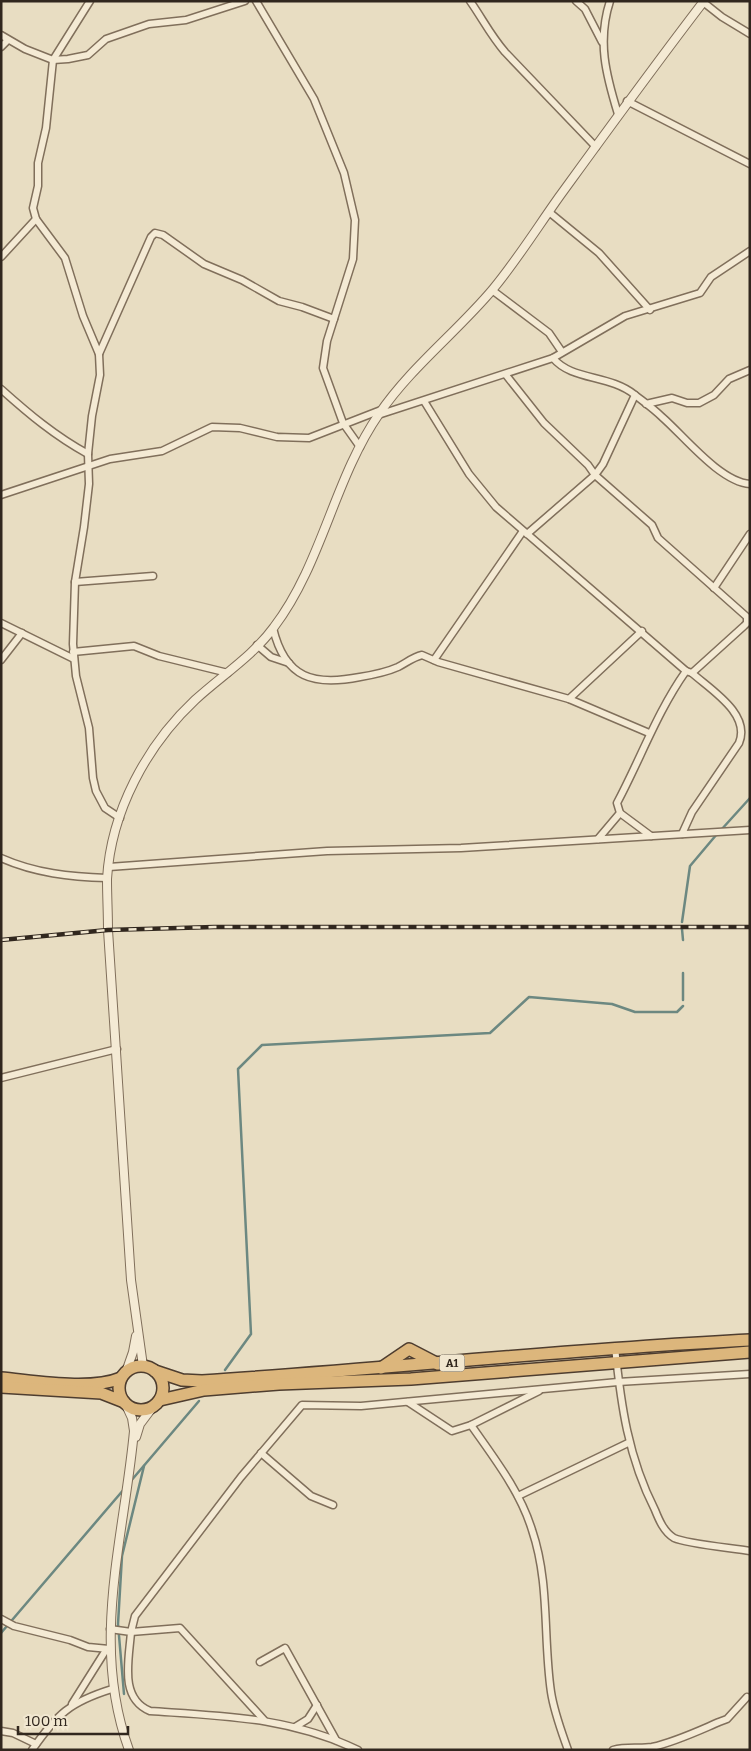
<svg xmlns="http://www.w3.org/2000/svg" width="751" height="1751" viewBox="0 0 751 1751" font-family="Bitter,serif">
<style>
.lines{fill:none;stroke-linecap:round;stroke-linejoin:round}
.stream{stroke:#6c8881;stroke-width:2.5}
.minor-casing{stroke:#806f5b;stroke-width:9}
.tertiary-casing{stroke:#806f5b;stroke-width:10}
.trunk-casing{stroke:#4e3d2f;stroke-width:14}
.minor{stroke:#f4ead4;stroke-width:6}
.tertiary{stroke:#f4ead4;stroke-width:8}
.trunk{stroke:#dcb67c;stroke-width:11}
.rail-casing{stroke:#31271e;stroke-width:4.5}
.rail{stroke:#f1e7d0;stroke-width:2.5;stroke-dasharray:8;stroke-linecap:butt}
.labels{text-anchor:middle;stroke-width:4;stroke-linejoin:round;paint-order:stroke}
.shield{fill:#f1e7d0;stroke:#6b6153;stroke-width:1}
.shield-label{font-size:11px;font-weight:bold;fill:#31271e}
</style>
<rect width="100%" height="100%" fill="#e8ddc2"/>
<g class="lines">
<g class="stream">
<polyline points="721,830 750,798"/>
<polyline points="682,922 690,866 717,834"/>
<polyline points="682,929 683,940"/>
<polyline points="683,973 683,1000"/>
<polyline points="225,1370 251,1334 238,1069 262,1045 490,1033 529,997 612,1004 635,1012 677,1012 683,1006"/>
<polyline points="130,1482 199,1401"/>
<polyline points="1,1633 125,1488"/>
<polyline points="124,1694 118,1624 122,1556 144,1466"/>
</g>
<g class="minor-casing">
<g id="minor">
<polyline points="256,1 314,99 344,173 355,220 353,259 327,341 323,368 343,423 360,447"/>
<path d="M470 1C482 18 491 36 505 52L596 147"/>
<polyline points="576,1 585,9 602,42"/>
<path d="M610 1C597 41 606 75 618 114"/>
<polyline points="703,2 722,17 750,34"/>
<polyline points="1,35 25,49 53,60 68,59 88,55 106,39 149,24 186,20 245,1"/>
<polyline points="1,47 8,40"/>
<polyline points="627,101 750,164"/>
<polyline points="549,212 599,253 650,310"/>
<polyline points="36,219 65,258 83,316 99,354 100,375 92,416 88,454 89,484 84,527 75,582 73,644 76,676 89,728 93,778 96,791 105,808 120,818"/>
<polyline points="1,257 36,219 33,208 38,186 38,163 46,128 53,60 90,1"/>
<polyline points="492,290 549,333 562,352"/>
<polyline points="99,354 151,237 155,233 163,235 204,264 242,280 279,301 302,307 334,319"/>
<polyline points="506,375 544,423 588,465 595,475 652,525 658,538 747,617 747,623 744,626 692,673"/>
<path d="M1 389C29 414 55 436 88 454"/>
<path d="M635 395C644 402 654 409 662 417 684 436 720 482 750 484"/>
<path d="M424 401 469 474 496 507 686 671 692 673C711 690 751 714 739 743L692 812 682 834"/>
<polyline points="646,404 672,398 687,403 699,403 714,395 729,379 750,370"/>
<polyline points="378,415 553,358 625,316 700,293 711,277 750,251"/>
<polyline points="1,495 110,459 162,451 212,427 240,428 277,437 309,438 381,410"/>
<path d="M527 534 595 475 603 464 635 395C609 374 572 381 553 358"/>
<polyline points="75,582 153,576"/>
<polyline points="714,588 750,534"/>
<polyline points="1,623 74,659"/>
<path d="M273 628C285 679 314 686 360 677 372 675 387 672 398 667 406 663 413 657 422 655L438 662 569 699 649 733"/>
<polyline points="257,645 271,657 289,663"/>
<polyline points="73,652 134,646 159,656 228,673"/>
<polyline points="1,660 22,633"/>
<polyline points="434,660 523,531"/>
<polyline points="569,699 642,631"/>
<polyline points="620,813 651,836"/>
<path d="M598 839 620 813 617 803C641 758 657 712 686 671"/>
<path d="M1 858C35 873 70 877 107 878"/>
<polyline points="109,867 327,851 461,848 750,830"/>
<polyline points="1,1078 117,1049"/>
<path d="M615 1347C621 1405 628 1457 655 1510 659 1520 664 1532 674 1538 687 1544 733 1548 750 1551"/>
<polyline points="408,1402 452,1431 471,1425 539,1391"/>
<path d="M471 1425C494 1458 520 1491 532 1530 550 1583 543 1638 551 1692 554 1712 561 1730 568 1750"/>
<polyline points="261,1453 311,1496 333,1505"/>
<polyline points="518,1496 628,1443"/>
<polyline points="1,1619 14,1626 70,1640 88,1647 109,1649"/>
<path d="M110 1629 131 1632C129 1660 119 1698 150 1711 224 1716 289 1717 358 1750"/>
<polyline points="260,1662 285,1648 336,1740"/>
<polyline points="72,1704 106,1650"/>
<polyline points="264,1720 180,1628 131,1632 135,1616 241,1477 302,1405 361,1406 618,1382 750,1374"/>
<polyline points="295,1727 308,1719 317,1705"/>
<polyline points="1,1731 13,1733 36,1744"/>
<path d="M32 1750C57 1714 70 1702 112 1689"/>
<path d="M613 1750C627 1746 639 1749 652 1747 675 1742 698 1731 719 1722L727 1719 747 1697"/>
</g>
</g>
<g class="tertiary-casing">
<g id="tertiary">
<path d="M143 1366 131 1280 108 930C108 913 107 896 107 879 111 811 147 745 195 700 221 676 253 656 274 627 322 564 334 479 379 414 411 367 457 332 493 289 517 260 537 228 559 197 607 131 654 66 704 1"/>
<polyline points="126,1372 133,1352 136,1336"/>
<path d="M126 1405 132 1418 134 1431C124 1539 90 1643 129 1750"/>
<polyline points="136,1437 140,1424 152,1408"/>
</g>
</g>
<g class="trunk-casing">
<g id="trunk">
<circle cx="141" cy="1388" r="22"/>
<polyline points="381,1368 409,1349 438,1364"/>
<path d="M155 1371 182 1380 202 1381C385 1369 567 1349 750 1340"/>
<path d="M1 1378C35 1381 90 1391 121 1378"/>
<polyline points="1,1387 101,1393 124,1402"/>
<polyline points="160,1400 204,1390 279,1384 411,1379 750,1352"/>
</g>
</g>
<use href="#minor" class="minor"/>
<use href="#tertiary" class="tertiary"/>
<use href="#trunk" class="trunk"/>
<g class="rail-casing">
<polyline id="rail" points="1,940 108,930 214,927 750,927"/>
</g>
<use href="#rail" class="rail"/>
</g>
<g class="labels">
<rect class="shield" x="439.5" y="1354.5" width="25" height="17" rx="4"/>
<g class="shield-label">
<text x="452" y="1367">A1</text>
</g>
</g>
<rect width="751" height="1751" fill="none" stroke="#31271e" stroke-width="5"/>
<path d="M18 1726v8h110v-8" fill="none" stroke="#31271e" stroke-width="2.5"/>
<text x="25" y="1726" font-size="15" fill="#31271e" stroke="#f1e7d0" stroke-width="4" paint-order="stroke">100 m</text>
</svg>
